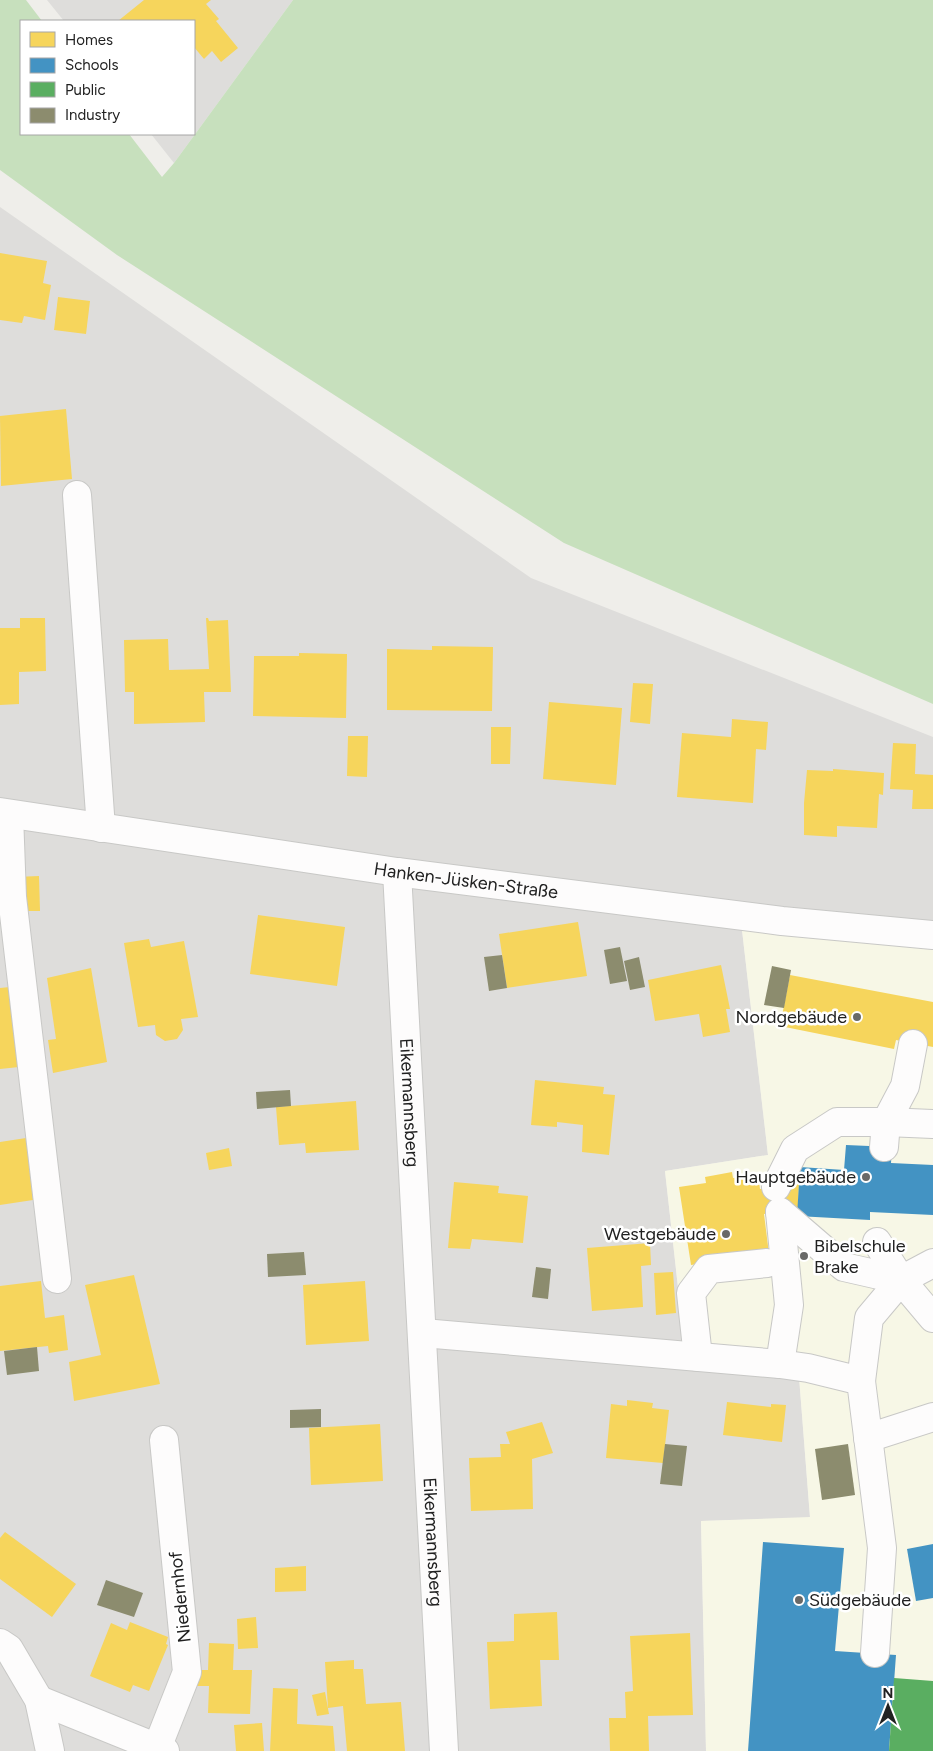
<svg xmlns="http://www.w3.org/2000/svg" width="933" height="1751" viewBox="0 0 933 1751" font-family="Figtree,sans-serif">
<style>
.residential{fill:#dedddb}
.education{fill:#f7f7e6}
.forest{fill:#c7e0bd}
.homes{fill:#f6d55c}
.schools{fill:#4393c3}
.public{fill:#5aae61}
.industry{fill:#8c8c6e}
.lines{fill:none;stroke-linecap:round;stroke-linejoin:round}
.minor-casing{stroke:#c8c8c6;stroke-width:30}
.minor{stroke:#fdfcfc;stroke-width:28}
.poi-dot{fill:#696967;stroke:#fff;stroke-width:2}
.labels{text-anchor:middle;stroke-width:5;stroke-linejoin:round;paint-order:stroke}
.street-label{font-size:18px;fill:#212121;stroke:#fff}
.poi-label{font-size:18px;fill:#212121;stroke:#fff;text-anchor:end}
</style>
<rect width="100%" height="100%" fill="#efeeea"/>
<g class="residential">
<polygon points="47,0 293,0 174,163 151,134 194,134 194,21 64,21"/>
<polygon points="0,207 531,578 933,737 933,948 742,930 768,1155 665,1171 684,1341 797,1351 810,1518 701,1521 706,1751 0,1751"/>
</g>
<polygon class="education" points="742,930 933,948 933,1751 706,1751 701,1521 810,1517 797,1351 684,1341 665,1171 768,1155"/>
<polygon class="forest" points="0,0 26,0 42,21 21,21 21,134 129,134 162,177 174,163 293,0 933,0 933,704 564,543 117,255 0,170"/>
<g class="homes">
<polygon points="144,0 211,0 206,4 219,19 216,21 238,48 221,62 212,51 204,59 194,47 194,21 118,21"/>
<polygon points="0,253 47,261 43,283 51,285 45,320 24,316 22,323 0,320"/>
<polygon points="58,297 90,301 86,334 54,330"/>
<polygon points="66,409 72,479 1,486 0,416"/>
<polygon points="20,618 45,618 46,671 19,672 19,704 0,705 0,628 20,628"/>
<polygon points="206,618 208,618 209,621 228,620 231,692 204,692 205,722 134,724 134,692 125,692 124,640 168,639 169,670 209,669"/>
<polygon points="432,646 493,647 492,711 387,710 387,649 432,650"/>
<polygon points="299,653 347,654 346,718 253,716 254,656 299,656"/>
<polygon points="633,683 653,684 650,724 630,722"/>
<polygon points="549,702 622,708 616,785 543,779"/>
<polygon points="732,719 768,722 766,750 756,749 753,803 677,797 682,733 731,737"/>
<polygon points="491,727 511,727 510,764 491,764"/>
<polygon points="348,736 368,736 367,777 347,776"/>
<polygon points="893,743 916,744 915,774 933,775 933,809 912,809 913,790 890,789"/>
<polygon points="833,769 884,773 883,795 879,794 877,828 837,826 837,837 804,835 804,803 807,770 833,771"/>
<polygon points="39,876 40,911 19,911 15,877"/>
<polygon points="258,915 345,927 337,986 250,974"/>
<polygon points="578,922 587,976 507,988 499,934"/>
<polygon points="149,939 151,947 184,941 198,1017 181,1019 183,1030 177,1039 165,1041 156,1035 155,1025 138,1027 124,943"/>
<polygon points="721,965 730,1009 726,1009 730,1032 703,1037 699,1014 655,1021 648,980"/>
<polygon points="91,968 107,1062 53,1073 48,1040 56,1039 47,978"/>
<polygon points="790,975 933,1002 933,1047 896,1040 894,1049 780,1026"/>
<polygon points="10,987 19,1067 0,1069 0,988"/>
<polygon points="535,1080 604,1087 603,1094 615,1095 609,1155 582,1152 583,1125 557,1122 557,1127 531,1125"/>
<polygon points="356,1101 359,1150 306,1153 305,1143 279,1145 276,1107"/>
<polygon points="26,1138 33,1200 0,1205 0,1142"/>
<polygon points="229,1148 232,1166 209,1170 206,1153"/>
<polygon points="732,1172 733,1178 758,1175 760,1189 799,1184 798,1210 764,1214 769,1254 691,1265 679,1187 706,1183 705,1177"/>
<polygon points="454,1182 499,1186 498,1193 528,1196 523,1243 472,1239 470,1249 448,1248"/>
<polygon points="650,1243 651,1265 641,1266 643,1307 592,1311 587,1248"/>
<polygon points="673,1272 676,1313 656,1315 654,1273"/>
<polygon points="134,1275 160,1384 74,1401 69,1362 101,1355 85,1285"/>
<polygon points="41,1281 45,1318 64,1315 68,1350 49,1353 48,1346 0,1351 0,1286"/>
<polygon points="365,1281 369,1341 306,1345 303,1285"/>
<polygon points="627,1400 653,1403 652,1408 669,1410 663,1463 606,1458 611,1404 627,1406"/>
<polygon points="727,1402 771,1407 771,1404 786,1405 782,1442 723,1435"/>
<polygon points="542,1422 553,1453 532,1459 533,1509 471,1511 469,1458 501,1457 500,1444 510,1444 506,1432"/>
<polygon points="380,1424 383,1481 311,1485 309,1428"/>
<polygon points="5,1532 76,1584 52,1617 0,1579 0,1538"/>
<polygon points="306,1566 306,1591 275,1592 275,1568"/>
<polygon points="557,1612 559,1660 540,1660 542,1706 490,1709 487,1642 514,1641 514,1614"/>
<polygon points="256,1617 258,1648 238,1649 237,1619"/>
<polygon points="130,1622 168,1637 166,1644 168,1645 149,1691 133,1685 130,1692 90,1676 111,1623 127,1630"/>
<polygon points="690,1633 693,1715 648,1716 649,1751 610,1751 609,1718 626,1718 625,1692 633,1691 630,1636"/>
<polygon points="209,1643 234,1644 233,1670 252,1670 250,1714 208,1713 209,1686 195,1686 195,1670 208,1670"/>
<polygon points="354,1660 354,1669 363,1669 366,1704 401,1702 405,1751 347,1751 343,1706 328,1708 325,1662"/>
<polygon points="273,1688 298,1689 297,1724 333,1726 335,1751 270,1751"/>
<polygon points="325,1692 329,1714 317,1716 312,1695"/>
<polygon points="262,1723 264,1751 236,1751 234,1725"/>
</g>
<g class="schools">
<polygon points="846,1145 892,1147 891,1163 933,1165 933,1215 870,1212 870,1220 797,1216 800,1167 844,1170"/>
<polygon points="763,1542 844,1548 835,1651 896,1655 889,1751 748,1751"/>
<polygon points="933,1544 933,1598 916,1601 907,1549"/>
</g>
<polygon class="public" points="894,1678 933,1681 933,1751 889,1751"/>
<g class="industry">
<polygon points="620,947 627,981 610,984 604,950"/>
<polygon points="502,955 507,988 489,991 484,957"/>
<polygon points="639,957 645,987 630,990 624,961"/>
<polygon points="772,966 791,970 784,1008 764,1005"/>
<polygon points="290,1090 291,1106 257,1109 256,1092"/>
<polygon points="304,1252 306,1275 268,1277 267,1254"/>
<polygon points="536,1267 551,1269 548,1299 532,1297"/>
<polygon points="37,1347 39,1371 7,1375 4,1351"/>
<polygon points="321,1409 321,1427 290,1428 290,1410"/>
<polygon points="665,1444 687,1446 682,1486 660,1484"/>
<polygon points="848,1444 855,1495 822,1500 815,1449"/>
<polygon points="106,1580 143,1593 134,1617 97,1605"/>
</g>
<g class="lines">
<g class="minor-casing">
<g id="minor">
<polyline points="77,495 101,828"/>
<path id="s1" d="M0 812 397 872 782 921 933 935"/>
<polyline points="9,814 12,897 57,1279"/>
<path id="s2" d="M397 872 444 1751"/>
<polyline points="884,1147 886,1122 905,1086 913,1044"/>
<polyline points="776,1187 795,1149 837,1122 886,1122 933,1124"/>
<polyline points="780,1212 844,1267 901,1280 877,1242"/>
<polyline points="780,1212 789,1305 780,1364"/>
<polyline points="901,1280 933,1318"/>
<polyline points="423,1333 780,1364 808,1368 861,1381 882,1548 875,1653"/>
<polyline points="698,1357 691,1293 709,1269 767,1263"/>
<polyline points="861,1381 869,1318 901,1280 933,1263"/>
<polyline points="868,1438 933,1417"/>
<polyline points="0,1643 9,1649 39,1700 50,1751"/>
<polyline points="39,1700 165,1751"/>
<polyline points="157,1748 187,1672 164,1440"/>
</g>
</g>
<use href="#minor" class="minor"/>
</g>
<g class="poi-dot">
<circle cx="857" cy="1017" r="5"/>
<circle cx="866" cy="1177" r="5"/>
<circle cx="726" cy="1234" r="5"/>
<circle cx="804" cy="1256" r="5"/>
<circle cx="799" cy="1600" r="5"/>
</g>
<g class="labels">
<g class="street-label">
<text dy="6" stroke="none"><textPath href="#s1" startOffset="471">Hanken-Jüsken-Straße</textPath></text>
<text dy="6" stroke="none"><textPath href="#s2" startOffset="231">Eikermannsberg</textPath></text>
<text dy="6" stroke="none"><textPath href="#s2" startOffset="671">Eikermannsberg</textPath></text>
<text transform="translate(180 1597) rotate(-96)" y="6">Niedernhof</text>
</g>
<g class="poi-label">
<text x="847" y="1023">Nordgebäude</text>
<text x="856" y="1183">Hauptgebäude</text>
<text x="716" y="1240">Westgebäude</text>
<text x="814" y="1252" text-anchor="start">Bibelschule<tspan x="814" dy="21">Brake</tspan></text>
<text x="809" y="1606" text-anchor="start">Südgebäude</text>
</g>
</g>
<rect x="20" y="20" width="175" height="115" fill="#ffffff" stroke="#a6a6a6"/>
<rect x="30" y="32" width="25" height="15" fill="#f6d55c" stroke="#a6a6a6"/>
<text x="65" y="45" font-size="15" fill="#212121">Homes</text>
<rect x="30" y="58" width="25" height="15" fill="#4393c3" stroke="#a6a6a6"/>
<text x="65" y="70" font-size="15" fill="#212121">Schools</text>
<rect x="30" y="82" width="25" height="15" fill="#5aae61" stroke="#a6a6a6"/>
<text x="65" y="95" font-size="15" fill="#212121">Public</text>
<rect x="30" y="108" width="25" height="15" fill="#8c8c6e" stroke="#a6a6a6"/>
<text x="65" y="120" font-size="15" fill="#212121">Industry</text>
<g transform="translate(888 1706)" stroke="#ffffff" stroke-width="4" paint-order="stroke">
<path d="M0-4L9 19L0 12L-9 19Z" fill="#212121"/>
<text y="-8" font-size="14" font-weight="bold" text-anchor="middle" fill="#212121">N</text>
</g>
</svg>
